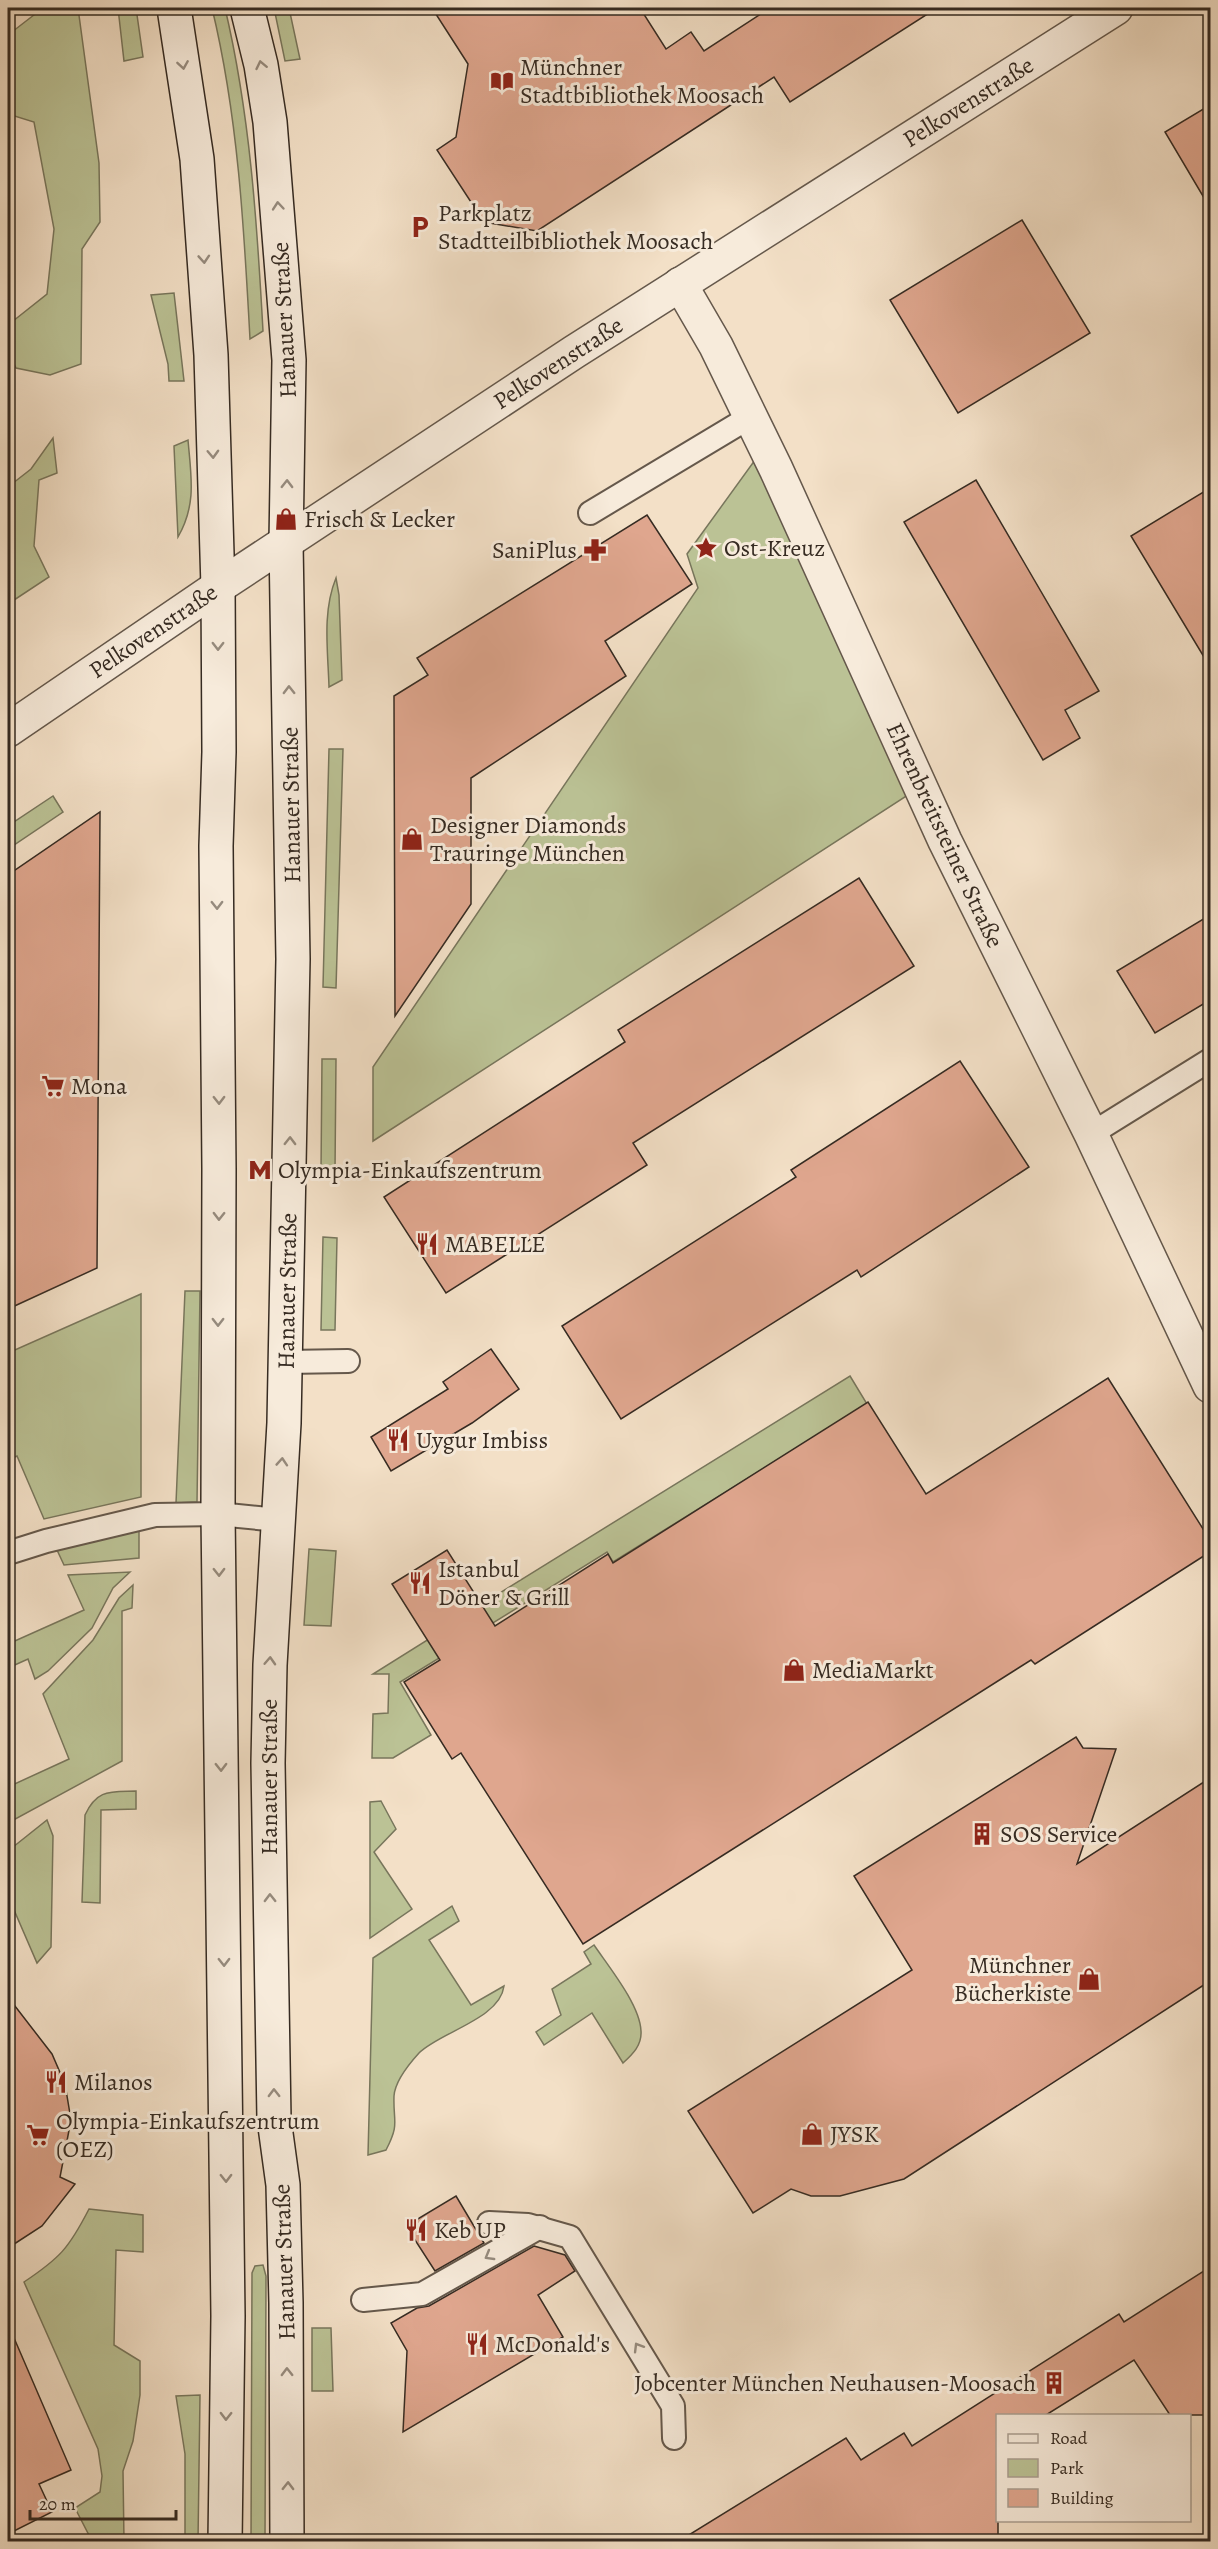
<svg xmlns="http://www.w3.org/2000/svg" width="1218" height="2549" viewBox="0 0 1218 2549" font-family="Alegreya,serif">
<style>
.green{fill:#bbc295;stroke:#78765c;stroke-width:1.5}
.building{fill:#dfa68e;stroke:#362b22;stroke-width:1.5}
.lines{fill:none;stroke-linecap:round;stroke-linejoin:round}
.service-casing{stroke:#65584b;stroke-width:26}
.minor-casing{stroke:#65584b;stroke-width:36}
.tertiary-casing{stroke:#65584b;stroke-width:36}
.secondary-casing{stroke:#362b22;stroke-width:36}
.service{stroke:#f7ebdb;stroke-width:22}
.minor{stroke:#f7ebdb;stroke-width:33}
.tertiary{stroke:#f7ebdb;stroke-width:33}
.secondary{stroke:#f7ebdb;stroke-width:33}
.oneway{stroke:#968b7e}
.labels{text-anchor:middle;stroke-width:6;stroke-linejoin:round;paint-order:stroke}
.poi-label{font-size:24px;fill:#362b22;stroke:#f7ebdb;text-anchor:start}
.street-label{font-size:24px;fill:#362b22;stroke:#f7ebdb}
</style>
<rect width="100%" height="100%" fill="#f3e0c7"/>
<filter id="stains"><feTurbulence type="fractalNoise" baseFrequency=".00333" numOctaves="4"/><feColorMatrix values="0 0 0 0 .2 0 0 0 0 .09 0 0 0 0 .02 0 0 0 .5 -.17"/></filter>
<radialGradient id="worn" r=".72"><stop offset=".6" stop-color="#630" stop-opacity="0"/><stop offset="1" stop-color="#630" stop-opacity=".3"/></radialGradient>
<g class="green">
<polygon points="43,8 78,8 99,163 100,222 82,249 81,364 50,375 16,368 8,351 8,325 47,294 54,229 34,122 8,114 8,35"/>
<polygon points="118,8 136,8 143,57 124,61"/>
<path d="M212 8H225C250 114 257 222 263 331L250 339C244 227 238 116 212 8Z"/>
<polygon points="274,8 289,8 300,59 285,61"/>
<polygon points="174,293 184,381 169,381 168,364 151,295"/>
<polygon points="53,438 57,473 39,480 34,546 49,577 8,604 8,487 31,469"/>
<path d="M188 440C191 476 197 504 178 537L174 446Z"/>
<polygon points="755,460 908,795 373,1141 373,1067 698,588 687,554"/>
<path d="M336 578 339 595 342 680 329 687C328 651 322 612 336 578Z"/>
<polygon points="329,749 343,749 336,988 323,987"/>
<polygon points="53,796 63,812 8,849 8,826"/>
<polygon points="322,1059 336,1059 335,1171 321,1171"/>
<polygon points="323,1237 337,1238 335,1330 321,1330"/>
<polygon points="185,1291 200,1291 197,1502 176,1503"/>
<polygon points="141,1294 141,1497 44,1519 17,1456 8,1460 8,1353"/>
<polygon points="850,1376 867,1404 613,1562 607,1552 480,1631 469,1612"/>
<polygon points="139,1530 139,1558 64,1565 57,1550"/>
<polygon points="309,1549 336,1551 331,1626 304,1625"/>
<polygon points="130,1572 113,1588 92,1628 48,1671 35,1679 28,1659 8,1668 8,1644 84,1610 68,1575"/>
<polygon points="133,1585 132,1608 122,1611 122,1761 8,1823 8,1787 69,1759 43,1694 93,1640 119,1598"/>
<polygon points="456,1622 467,1641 400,1682 431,1735 393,1758 372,1758 373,1714 388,1713 389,1674 373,1674"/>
<path d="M136 1791V1809L101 1810 100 1903 82 1902 85 1815C97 1789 110 1792 136 1791Z"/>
<polygon points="381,1801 396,1829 374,1852 412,1909 370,1938 370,1802"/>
<polygon points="47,1820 53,1836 51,1947 37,1963 8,1896 8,1851"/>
<path d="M452 1906 459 1921 429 1940 471 2005 504 1986C500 2019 440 2032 419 2053 409 2064 395 2081 394 2096 393 2123 400 2123 386 2150L368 2155 373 1958Z"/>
<path d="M594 1945C609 1967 640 2005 641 2031 642 2045 633 2054 623 2063L592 2013 544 2045 536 2032 561 2015 552 1989 591 1964 584 1952Z"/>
<path d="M89 2209 143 2215V2252L116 2250 114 2345 140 2361V2395L133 2441 123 2471 124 2541H92L75 2508 100 2492 102 2476 98 2449 24 2282C60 2258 69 2248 89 2209Z"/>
<polygon points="263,2265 266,2276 265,2541 251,2542 252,2273 255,2266"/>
<polygon points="312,2328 331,2328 333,2391 312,2391"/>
<polygon points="200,2395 198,2541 185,2541 185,2454 176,2396"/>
</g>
<g class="building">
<polygon points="432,8 640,8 666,49 691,32 704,51 770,8 937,8 790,102 774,77 537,231 484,222 437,150 456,137 468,64"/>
<polygon points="1210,105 1210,208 1165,132"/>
<polygon points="1022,220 1090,333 958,413 890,300"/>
<polygon points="976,480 1099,691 1065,710 1080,738 1043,760 904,522"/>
<polygon points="1210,488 1210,667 1131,536"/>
<polygon points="647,515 692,584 605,641 626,676 471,778 471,904 395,1016 394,696 428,675 417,658"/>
<polygon points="100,812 97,1268 8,1309 8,875"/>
<polygon points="859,878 914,966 633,1143 647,1165 446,1293 384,1197 625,1042 618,1030"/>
<polygon points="1210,915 1210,1000 1155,1033 1117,971"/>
<polygon points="960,1061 1029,1167 861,1277 857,1270 621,1419 562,1326 796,1177 791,1170"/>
<polygon points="491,1349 519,1389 472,1423 391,1471 371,1437 448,1389 443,1382"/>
<polygon points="1108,1378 1210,1540 1210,1552 1035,1664 1031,1660 583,1944 461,1753 452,1759 404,1682 440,1660 392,1584 447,1550 495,1626 608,1554 613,1563 868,1402 926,1494"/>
<polygon points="1076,1737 1083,1748 1116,1749 1077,1864 1210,1778 1210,1981 904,2179 840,2196 811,2196 791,2189 753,2213 688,2111 912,1970 854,1876"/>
<polygon points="8,1997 52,2054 65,2084 71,2120 60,2177 75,2184 42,2226 8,2248"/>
<polygon points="456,2196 484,2243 435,2271 406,2226"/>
<polygon points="534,2246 565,2255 575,2271 538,2295 563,2337 403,2432 407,2351 391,2323 417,2308 429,2306"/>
<polygon points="1210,2267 1210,2415 1170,2415 1134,2360 1046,2415 998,2415 998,2541 679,2541 846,2438 861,2460 904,2433 912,2446 1119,2314 1124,2322"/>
<polygon points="8,2324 71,2470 39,2484 52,2512 8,2534"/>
</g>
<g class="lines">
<g class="service-casing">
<g id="service">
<polyline points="590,513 750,417"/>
<polyline points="1091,1134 1210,1060"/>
<polyline points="286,1362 348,1361"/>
<polyline points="8,1553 46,1541 155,1515 218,1514 278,1520"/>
<polyline points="489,2223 528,2225 570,2237 673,2406 674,2438"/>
<polyline points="363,2300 422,2294 540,2227"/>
</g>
</g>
<g class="minor-casing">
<g id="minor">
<polyline points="680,284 716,346 776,469 945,841 1091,1134 1210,1386"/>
<polyline points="8,730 218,587"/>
</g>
</g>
<g class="tertiary-casing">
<polyline id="tertiary" points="218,587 574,352 1116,8"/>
</g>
<g class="secondary-casing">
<g id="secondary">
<polyline points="174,8 197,159 211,355 218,587 219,752 216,846 219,1169 218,1514 228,2316 225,2542"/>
<polyline points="247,8 261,65 270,122 289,360 286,543 293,959 284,1423 270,1665 268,1763 274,2119 283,2185 286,2303 287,2542"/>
</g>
</g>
<use href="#service" class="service"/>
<use href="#minor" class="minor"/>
<use href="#tertiary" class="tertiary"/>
<use href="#secondary" class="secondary"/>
</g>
<defs><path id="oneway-chevron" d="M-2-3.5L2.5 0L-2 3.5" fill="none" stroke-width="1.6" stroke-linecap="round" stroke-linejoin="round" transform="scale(1.5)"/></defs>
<g class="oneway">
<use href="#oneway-chevron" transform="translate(183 65) rotate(81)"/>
<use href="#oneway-chevron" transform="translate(261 65) rotate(-102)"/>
<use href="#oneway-chevron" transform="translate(278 206) rotate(-95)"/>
<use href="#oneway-chevron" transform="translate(204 259) rotate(86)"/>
<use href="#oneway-chevron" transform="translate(213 454) rotate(88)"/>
<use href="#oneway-chevron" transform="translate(287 484) rotate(-89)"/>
<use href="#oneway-chevron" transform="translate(218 646) rotate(90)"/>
<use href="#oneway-chevron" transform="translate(289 690) rotate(-91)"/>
<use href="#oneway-chevron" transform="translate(217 905) rotate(89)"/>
<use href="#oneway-chevron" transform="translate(219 1100) rotate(89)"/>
<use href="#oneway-chevron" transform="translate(290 1141) rotate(-89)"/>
<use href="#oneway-chevron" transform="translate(219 1216) rotate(91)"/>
<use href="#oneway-chevron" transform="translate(218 1322) rotate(90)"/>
<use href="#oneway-chevron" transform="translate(282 1462) rotate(-86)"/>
<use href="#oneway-chevron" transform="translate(219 1572) rotate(89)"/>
<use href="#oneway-chevron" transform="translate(270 1661) rotate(-87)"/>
<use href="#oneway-chevron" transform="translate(221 1767) rotate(89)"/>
<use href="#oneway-chevron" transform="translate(270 1898) rotate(-91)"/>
<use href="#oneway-chevron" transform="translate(224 1962) rotate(89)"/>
<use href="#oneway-chevron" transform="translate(274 2093) rotate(-91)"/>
<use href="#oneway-chevron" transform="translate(226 2178) rotate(89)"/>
<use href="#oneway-chevron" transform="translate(489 2256) rotate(150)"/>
<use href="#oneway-chevron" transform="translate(638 2347) rotate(-121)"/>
<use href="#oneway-chevron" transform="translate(287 2372) rotate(-91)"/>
<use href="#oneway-chevron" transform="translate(226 2416) rotate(91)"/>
<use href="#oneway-chevron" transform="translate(288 2486) rotate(-89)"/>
</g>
<defs>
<g id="library-bare" transform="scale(1.8)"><path d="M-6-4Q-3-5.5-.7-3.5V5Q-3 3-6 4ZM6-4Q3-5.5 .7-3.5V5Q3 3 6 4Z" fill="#8f2418" stroke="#f7ebdb" stroke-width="2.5" paint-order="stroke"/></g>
<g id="parking-bare" transform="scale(1.8)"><path d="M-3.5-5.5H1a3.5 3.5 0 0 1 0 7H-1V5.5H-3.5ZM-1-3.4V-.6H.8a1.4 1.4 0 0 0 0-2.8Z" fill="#8f2418" stroke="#f7ebdb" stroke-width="2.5" paint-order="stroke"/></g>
<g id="shop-bare" transform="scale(1.8)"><path d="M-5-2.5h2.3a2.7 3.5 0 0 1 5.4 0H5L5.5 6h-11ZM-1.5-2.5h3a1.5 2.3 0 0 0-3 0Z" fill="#8f2418" stroke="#f7ebdb" stroke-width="2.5" paint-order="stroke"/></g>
<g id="sight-bare" transform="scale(1.8)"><path d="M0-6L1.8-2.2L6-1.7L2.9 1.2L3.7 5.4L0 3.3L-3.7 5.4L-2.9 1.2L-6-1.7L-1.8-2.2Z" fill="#8f2418" stroke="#f7ebdb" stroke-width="2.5" paint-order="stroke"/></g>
<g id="pharmacy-bare" transform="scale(1.8)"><path d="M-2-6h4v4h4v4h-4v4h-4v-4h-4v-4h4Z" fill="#8f2418" stroke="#f7ebdb" stroke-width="2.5" paint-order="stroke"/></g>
<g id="supermarket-bare" transform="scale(1.8)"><path d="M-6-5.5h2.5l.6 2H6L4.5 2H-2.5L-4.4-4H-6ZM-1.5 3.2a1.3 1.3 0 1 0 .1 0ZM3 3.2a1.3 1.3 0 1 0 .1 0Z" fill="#8f2418" stroke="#f7ebdb" stroke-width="2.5" paint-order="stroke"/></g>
<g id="metro-bare" transform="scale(1.8)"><path d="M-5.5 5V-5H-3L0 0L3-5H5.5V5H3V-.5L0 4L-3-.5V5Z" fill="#8f2418" stroke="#f7ebdb" stroke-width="2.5" paint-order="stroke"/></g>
<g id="restaurant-bare" transform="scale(1.8)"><path d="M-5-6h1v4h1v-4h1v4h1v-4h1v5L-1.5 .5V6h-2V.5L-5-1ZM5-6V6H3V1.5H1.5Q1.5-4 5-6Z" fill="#8f2418" stroke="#f7ebdb" stroke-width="2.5" paint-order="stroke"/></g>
<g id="building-bare" transform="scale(1.8)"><path d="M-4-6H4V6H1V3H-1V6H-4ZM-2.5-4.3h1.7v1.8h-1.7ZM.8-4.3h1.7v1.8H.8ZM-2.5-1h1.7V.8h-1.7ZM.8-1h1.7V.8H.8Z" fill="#8f2418" stroke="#f7ebdb" stroke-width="2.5" paint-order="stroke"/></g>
</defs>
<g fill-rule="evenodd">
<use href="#library-bare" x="502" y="81"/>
<use href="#parking-bare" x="420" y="227"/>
<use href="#shop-bare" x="286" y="519"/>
<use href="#sight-bare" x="706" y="548"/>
<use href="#pharmacy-bare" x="595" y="550"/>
<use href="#shop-bare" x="412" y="839"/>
<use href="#supermarket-bare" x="53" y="1086"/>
<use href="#metro-bare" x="260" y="1170"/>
<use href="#restaurant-bare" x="427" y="1244"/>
<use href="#restaurant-bare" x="398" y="1440"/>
<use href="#restaurant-bare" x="420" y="1583"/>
<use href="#shop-bare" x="794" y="1670"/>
<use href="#building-bare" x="982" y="1834"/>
<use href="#shop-bare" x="1089" y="1979"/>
<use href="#restaurant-bare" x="56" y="2082"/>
<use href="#shop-bare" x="812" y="2134"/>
<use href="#supermarket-bare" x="38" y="2135"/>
<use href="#restaurant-bare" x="416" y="2230"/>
<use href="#restaurant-bare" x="477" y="2344"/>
<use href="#building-bare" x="1054" y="2383"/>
</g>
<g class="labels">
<g class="poi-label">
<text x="520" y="75">Münchner<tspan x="520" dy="28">Stadtbibliothek Moosach</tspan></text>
<text x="438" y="221">Parkplatz<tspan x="438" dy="28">Stadtteilbibliothek Moosach</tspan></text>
<text x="304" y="527">Frisch &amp; Lecker</text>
<text x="724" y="556">Ost-Kreuz</text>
<text x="577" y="558" text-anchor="end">SaniPlus</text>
<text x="430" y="833">Designer Diamonds<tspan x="430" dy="28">Trauringe München</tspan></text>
<text x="71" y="1094">Mona</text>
<text x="278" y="1178">Olympia-Einkaufszentrum</text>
<text x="445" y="1252">MABELLE</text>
<text x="416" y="1448">Uygur Imbiss</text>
<text x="438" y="1577">Istanbul<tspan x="438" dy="28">Döner &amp; Grill</tspan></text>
<text x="812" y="1678">MediaMarkt</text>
<text x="1000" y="1842">SOS Service</text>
<text x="1071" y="1973" text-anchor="end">Münchner<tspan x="1071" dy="28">Bücherkiste</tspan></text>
<text x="74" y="2090">Milanos</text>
<text x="56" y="2129">Olympia-Einkaufszentrum<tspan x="56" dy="28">(OEZ)</tspan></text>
<text x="830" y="2142">JYSK</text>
<text x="434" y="2238">Keb UP</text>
<text x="495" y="2352">McDonald's</text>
<text x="1036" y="2391" text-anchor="end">Jobcenter München Neuhausen-Moosach</text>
</g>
<g class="street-label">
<text transform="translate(968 102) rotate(-32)" y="8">Pelkovenstraße</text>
<text transform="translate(284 320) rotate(-93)" y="8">Hanauer Straße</text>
<text transform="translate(558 363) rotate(-33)" y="8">Pelkovenstraße</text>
<text transform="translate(153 631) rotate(-34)" y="8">Pelkovenstraße</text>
<text transform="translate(291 805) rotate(-91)" y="8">Hanauer Straße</text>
<text transform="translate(945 835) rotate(65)" y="8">Ehrenbreitsteiner Straße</text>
<text transform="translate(287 1291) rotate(-89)" y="8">Hanauer Straße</text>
<text transform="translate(269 1777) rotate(-90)" y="8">Hanauer Straße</text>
<text transform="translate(284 2262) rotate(-92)" y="8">Hanauer Straße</text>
</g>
</g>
<rect width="1218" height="2549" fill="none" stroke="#f3e0c7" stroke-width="30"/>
<rect x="9" y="9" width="1200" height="2531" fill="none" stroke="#362b22" stroke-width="3"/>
<rect x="15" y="15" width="1188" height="2519" fill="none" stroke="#362b22" stroke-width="1.5"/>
<rect x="996" y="2414" width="195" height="108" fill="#f7ebdb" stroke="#aa9e91" stroke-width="1.5"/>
<rect x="1008" y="2434" width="30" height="9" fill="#f7ebdb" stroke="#aa9e91" stroke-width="1.5"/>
<text x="1050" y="2444" font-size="18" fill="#362b22">Road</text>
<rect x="1008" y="2459" width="30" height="18" fill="#bbc295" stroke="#aa9e91" stroke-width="1.5"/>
<text x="1050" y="2474" font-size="18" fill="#362b22">Park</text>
<rect x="1008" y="2489" width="30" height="18" fill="#dfa68e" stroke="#aa9e91" stroke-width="1.5"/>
<text x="1050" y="2504" font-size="18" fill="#362b22">Building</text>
<path d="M30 2510v9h146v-9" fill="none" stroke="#362b22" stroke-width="3"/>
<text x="39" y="2510" font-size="18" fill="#362b22" stroke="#f7ebdb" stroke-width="4.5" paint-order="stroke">20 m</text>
<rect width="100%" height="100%" filter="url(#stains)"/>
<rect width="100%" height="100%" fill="url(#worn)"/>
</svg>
